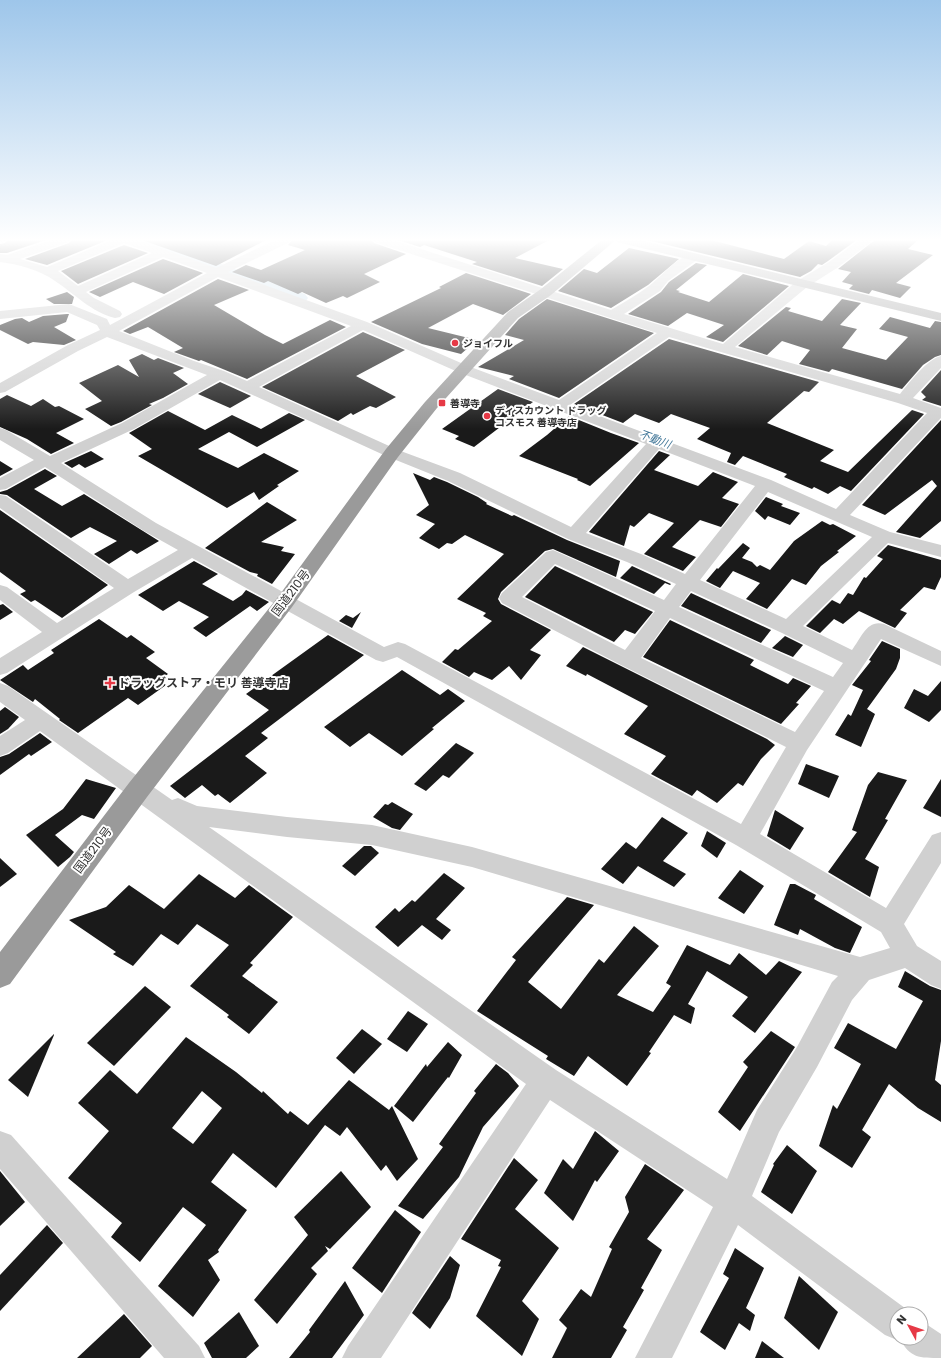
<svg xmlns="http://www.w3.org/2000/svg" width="941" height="1358" viewBox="0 0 941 1358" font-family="Poppins,'Noto Sans JP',sans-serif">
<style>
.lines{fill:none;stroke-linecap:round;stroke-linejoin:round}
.river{fill:#cfe2ee;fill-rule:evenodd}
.building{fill:#1a1a1a;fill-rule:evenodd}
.minor{fill:#d0d0d0;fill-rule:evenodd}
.major{fill:#ababab;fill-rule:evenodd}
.highway{fill:#9a9a9a;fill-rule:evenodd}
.poi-dot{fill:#e63946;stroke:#fff;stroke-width:1.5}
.labels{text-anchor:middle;stroke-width:4;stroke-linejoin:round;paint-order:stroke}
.far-poi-label{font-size:10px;font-weight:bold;fill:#333;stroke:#fff;text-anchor:start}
.far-water-label{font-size:11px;font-style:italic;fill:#3f7597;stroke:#fff}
.street-label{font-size:12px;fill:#333;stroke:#fff}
.poi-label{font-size:12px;font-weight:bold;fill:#333;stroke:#fff;text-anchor:start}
</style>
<rect width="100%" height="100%" fill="#fff"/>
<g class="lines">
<polygon class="river" points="127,239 151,239 305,294 308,298 305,302 299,303 293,302 129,242"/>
</g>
<g class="building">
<polygon points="8,239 49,239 7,253 0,253 0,244 5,243"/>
<polygon points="72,239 110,239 47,265 25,259 69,243"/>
<polygon points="139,239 268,239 216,266"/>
<polygon points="293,239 371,239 374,243 406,254 364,274 380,282 347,298 343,296 326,303 302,292 298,294 268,281 264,283 232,272 246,265 261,270 305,250 288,245"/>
<polygon points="395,239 551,239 515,258 563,269 542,286 472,264 477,262 424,245 420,247"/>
<polygon points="648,239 707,239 784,259 809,241 826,246 833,239 858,239 828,261 822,265 818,264 811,271 800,277 647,240"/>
<polygon points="876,239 919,239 908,249 933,255 896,283 911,287 900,298 872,290 869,294 849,289 853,285 842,282 851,272 838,269"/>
<polygon points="124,245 148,253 78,284 61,271"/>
<polygon points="629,248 679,259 648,285 611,308 558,291 584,269 597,273"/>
<polygon points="163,259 203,273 164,294 133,282 100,297 89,292"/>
<polygon points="696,263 707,265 676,290 680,291 678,292 709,302 743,274 789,286 723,342 706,337 724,325 687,313 668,326 628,314 661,292 669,282"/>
<polygon points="466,273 531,294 503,315 473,304 428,328 477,340 461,354 422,344 371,322 441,288 439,287"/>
<polygon points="218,279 249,290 214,305 265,335 283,344 330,320 346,327 247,379 201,360 199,361 174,352 183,348 148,327 130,334 123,331"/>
<polygon points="67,292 74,297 72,304 54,304 46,299"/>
<polygon points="547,299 654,333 559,398 509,379 514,376 478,367 524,340 505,335 519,319"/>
<polygon points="842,299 861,303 840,325 857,329 842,348 886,360 908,337 879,329 890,317 930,328 935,321 941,322 941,355 935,357 923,365 902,389 832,369 829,372 799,364 810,350 782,341 767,355 738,346 786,307 791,308 788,311 822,321"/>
<polygon points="67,314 69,314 66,322 54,327 76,340 64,345 33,342 28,344 0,330 0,325 15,319 22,318 29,322 43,316"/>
<polygon points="363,332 405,350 356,376 396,397 376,408 370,406 353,415 351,413 338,421 262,387"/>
<polygon points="669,339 819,382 809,392 804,391 767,423 834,450 820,461 848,472 912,410 924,414 851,491 840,486 828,494 814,487 812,489 784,477 787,474 743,456 735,465 727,462 731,453 697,439 710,428 671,414 659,423 635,414 623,423 574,404"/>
<polygon points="142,354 154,360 158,358 184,368 173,373 188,384 163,398 149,404 152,405 121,422 111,426 85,409 102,401 79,383 118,365 139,377 129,360"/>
<polygon points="941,370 941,406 922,400 926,397 921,392"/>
<polygon points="220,382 251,396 230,408 198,394"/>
<polygon points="498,389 533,402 474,447 455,439 459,436 442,429"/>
<polygon points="7,395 31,406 43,399 55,407 59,406 84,419 56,433 74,443 51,454 27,439 0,427 0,399"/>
<polygon points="168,411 205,430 232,415 261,429 289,413 305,420 257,447 229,432 198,449 238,468 264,453 299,471 277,485 279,486 259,500 254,492 227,508 138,456 152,449 129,433"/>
<polygon points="569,416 611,433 639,443 590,486 577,480 578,479 519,456 547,435"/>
<polygon points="941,420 941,521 920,538 896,532 937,486 932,480 885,515 862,505"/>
<polygon points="91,451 104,459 85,468 79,464 72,468 64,463"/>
<polygon points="659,451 670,455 654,470 698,486 713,472 738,482 722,498 739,504 721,527 700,520 672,547 696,557 683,571 644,554 674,523 649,513 634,527 630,525 624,546 589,532"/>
<polygon points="0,461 13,469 0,476"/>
<polygon points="45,469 57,476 34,489 62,506 84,494 159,541 137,554 131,550 109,564 94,554 117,541 90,527 71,538 7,495 0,494 0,492 7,490"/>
<polygon points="413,473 430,480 434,477 447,482 478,497 487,503 486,504 512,516 514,515 567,540 620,561 616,577 553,549 545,551 501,592 498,599 501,604 551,630 530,650 541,655 521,680 509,666 492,680 474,672 469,677 442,662 455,649 458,650 492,621 483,616 486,613 457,599 504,554 465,535 452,544 447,543 439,549 419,538 435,524 416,515 429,505"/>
<polygon points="766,497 783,504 781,506 800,513 790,525 768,516 765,520 755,511"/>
<polygon points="267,502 297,520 261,542 284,547 281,551 295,554 272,584 257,576 258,574 250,572 205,548"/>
<polygon points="0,510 108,585 62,618 35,600 31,602 20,594 26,591 0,572"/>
<polygon points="822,521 830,525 833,524 856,536 837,551 839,552 821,566 806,585 792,579 767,609 746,599 760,583 733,571 720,588 706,581 717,568 718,569 743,543 750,548 742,558 752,562 757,567 760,565 770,570 794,541"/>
<polygon points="888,545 941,560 941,577 935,590 924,587 900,610 907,613 895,628 859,611 843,624 834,619 820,633 806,626 832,600 840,604 848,593 853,595 864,577 866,578 883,559 877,556"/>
<polygon points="194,561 218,574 202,584 233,601 242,595 246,590 269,602 257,611 250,606 206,637 193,628 209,617 179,601 163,611 138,595"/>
<polygon points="555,566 653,612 635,634 625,630 614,642 525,597"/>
<polygon points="632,566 671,584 670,585 665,583 654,594 620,578"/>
<polygon points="691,593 771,630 761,643 681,606"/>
<polygon points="3,604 13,612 0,620 0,605"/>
<polygon points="361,612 352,628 339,621 346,615 353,618"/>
<polygon points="99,619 127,638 131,635 155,652 146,658 168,674 159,680 166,685 138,705 128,698 78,733 59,720 60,719 35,699 33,702 0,680 23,665 28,670 54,653 51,650"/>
<polygon points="670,620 754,660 750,665 788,684 793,678 811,686 796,703 799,704 781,724 643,657"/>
<polygon points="328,635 364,655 261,733 268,738 245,756 267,773 230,803 218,794 215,796 202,785 185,798 170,786 269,710 246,694"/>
<polygon points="785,636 803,645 793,657 772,648"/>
<polygon points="882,641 900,649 900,658 896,669 867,709 875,714 861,747 835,735 848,714 851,716 863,690 852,685 871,661 869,660"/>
<polygon points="583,647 767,739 775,745 761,759 743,786 738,783 717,803 697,790 692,796 651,774 666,756 624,734 648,706 587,674 586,676 566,666"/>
<polygon points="402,670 440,695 448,689 465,701 432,728 434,729 402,756 369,733 350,747 324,727"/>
<polygon points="941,681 941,710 929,722 904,708 914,689 928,696"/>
<polygon points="5,707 19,717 8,729 0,734 0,711"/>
<polygon points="40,733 52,742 31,756 29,754 0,775 0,757 9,754"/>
<polygon points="456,743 474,753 449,778 443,775 426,791 414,784"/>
<polygon points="806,764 839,776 829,798 798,784"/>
<polygon points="878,772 907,780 885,819 888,820 865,859 879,867 870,897 828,872 857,832 852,830 868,785"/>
<polygon points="86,779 116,788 94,819 82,815 55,835 74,852 70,857 58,867 26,835 63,809"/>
<polygon points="941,779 941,817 923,808"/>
<polygon points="392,802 413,814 400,830 392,828 373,817 385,804 388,805"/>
<polygon points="775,810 804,828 790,850 767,836"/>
<polygon points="662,817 688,833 663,861 686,874 674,887 638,866 623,884 601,869 626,842 636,849"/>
<polygon points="707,831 726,843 717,858 701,846"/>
<polygon points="364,846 371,846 379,853 355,876 342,866"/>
<polygon points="0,858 17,874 0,887"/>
<polygon points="740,870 764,886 744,914 718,898"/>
<polygon points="444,873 465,888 436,919 451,930 442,940 422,925 398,947 375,927 395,908 399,912 412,900 415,902"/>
<polygon points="199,874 235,898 249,885 293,917 250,963 253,965 242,976 278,1002 249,1034 227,1017 229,1015 190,986 229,945 197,924 178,945 161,934 133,966 113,954 116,952 69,920 106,907 129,885 164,909"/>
<polygon points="790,884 795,884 816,895 814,899 862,927 850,953 835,948 800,929 798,935 774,925"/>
<polygon points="567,897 594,905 528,982 561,1009 599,959 604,963 634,926 659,946 617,995 653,1012 671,986 666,983 687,945 730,965 739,953 766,975 779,961 802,972 755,1033 732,1016 748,997 707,971 688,1004 695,1008 691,1024 674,1015 649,1052 651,1053 627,1086 588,1056 574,1076 546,1059 548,1056 477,1011 516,960 512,957"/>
<polygon points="905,971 930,986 941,990 941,1041 935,1080 941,1085 941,1122 918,1108 889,1084 862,1130 871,1137 852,1168 819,1146 833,1105 837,1109 861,1064 834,1048 848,1023 896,1049 923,1001 898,987"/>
<polygon points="145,986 171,1007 114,1066 87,1043"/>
<polygon points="408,1011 428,1024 407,1052 387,1039"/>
<polygon points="362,1029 382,1044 354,1074 336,1058"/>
<polygon points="771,1031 795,1047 740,1131 718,1112 748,1067 743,1062"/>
<polygon points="54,1034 54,1035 28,1097 8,1080"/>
<path d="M186 1037 236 1072 262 1093 263 1091 288 1114 290 1111 308 1125 349 1080 389 1110 392 1106 418 1159 397 1181 386 1165 381 1171 347 1127 340 1136 325 1125 276 1188 233 1153 211 1182 247 1210 218 1250 219 1252 208 1260 220 1280 193 1317 158 1286 206 1225 183 1207 140 1262 111 1237 122 1223 68 1178 109 1131 78 1103 110 1070 137 1094ZM202 1091 222 1108 193 1144 172 1128Z"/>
<polygon points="448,1042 462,1055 449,1078 448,1077 413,1122 394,1106 426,1064 427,1067"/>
<polygon points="496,1064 508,1073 519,1086 483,1127 459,1177 423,1219 398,1206 443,1147 439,1144 476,1093 474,1091"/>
<polygon points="595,1131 619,1151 597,1182 595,1180 573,1221 544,1193 563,1159 573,1169"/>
<polygon points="787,1145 817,1171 792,1214 761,1192 774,1165 773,1164"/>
<polygon points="514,1158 538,1180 515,1209 559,1248 522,1301 539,1319 522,1356 476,1316 501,1267 498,1266 501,1260 461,1239"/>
<polygon points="645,1164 684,1190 647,1239 662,1250 641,1288 644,1290 623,1327 627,1330 611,1358 552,1358 567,1328 559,1320 581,1289 591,1297 612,1249 609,1247 629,1212 625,1197"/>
<polygon points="0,1171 25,1202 0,1226"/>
<polygon points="341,1171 371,1207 330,1249 325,1246 328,1251 311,1268 317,1274 277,1324 254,1300 308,1235 294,1217"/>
<polygon points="395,1210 421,1232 382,1293 352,1268"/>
<polygon points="47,1225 63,1243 0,1311 0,1275"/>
<polygon points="735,1248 764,1268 746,1308 755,1315 750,1331 739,1323 725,1350 700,1332 729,1278 723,1274"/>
<polygon points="450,1256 460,1265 450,1298 430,1329 412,1313"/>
<polygon points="799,1276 838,1312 819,1350 784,1318"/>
<polygon points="345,1281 364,1315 332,1358 289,1358 310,1332 309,1330"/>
<polygon points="239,1312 259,1346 246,1358 212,1358 204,1343"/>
<polygon points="124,1314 152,1346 140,1358 77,1358"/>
<polygon points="762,1341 784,1358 755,1358"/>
</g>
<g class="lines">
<g class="minor">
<polygon points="0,239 7,239 5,242 1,243"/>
<path d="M54 239H71L69 242 20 259 47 267 114 239H135L216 268 277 239H292L290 242 228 272 367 322 468 366 559 400 657 333 374 242 372 239H390L611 310C624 302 637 295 649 286 660 278 682 251 697 254L699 257 697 260 668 281 660 291 624 314 723 344 797 281 829 262 861 239H875L837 268 807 287 735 347 900 394C909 383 927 359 941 356V368L913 398 941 408V418L850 515 890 532 941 545V557L888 543 803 626 852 650C861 638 867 619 884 624L941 651V666L881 639 807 750 760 834 886 908 932 835 941 832V863L904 924 917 946 941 961V989L931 985 905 968 869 980 852 1000 817 1067 779 1132 752 1196 909 1311 910 1314H897V1338H921V1322L929 1326 941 1334V1358C919 1358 910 1358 900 1339L897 1340 885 1335 738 1225 672 1358H635L713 1207 550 1100 381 1358H342L348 1346 526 1084 40 731 8 753 0 756V736L25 720 0 702V683L8 686 172 800 178 798 197 806 287 817 372 825 472 847 860 957 890 948 881 932 736 845 397 657 383 662 376 660 192 558 134 592 7 673 0 675V658L42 632 0 600V585L7 587 57 623 114 588 0 508V495L6 496 128 579 178 550 144 531 45 467 6 489 0 490V478L34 460 0 440V428L6 430 50 456 122 423 207 375 107 337 78 351 5 392 0 393V383L68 345 100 330 97 325 67 312 0 319V311L69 304 107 319 110 325 207 273 163 257 86 292 94 298 120 311 122 314 120 317 115 318C91 312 75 294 55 281 40 270 18 264 0 262V254L7 255ZM124 243 152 253 78 286 58 271ZM218 277 351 326 247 381 224 371 194 361 119 331ZM363 330 458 372 646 444 571 527 460 473 398 450 259 387ZM669 337 898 403 927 413 836 509 771 480 570 405ZM220 380 386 456 448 481 568 539 627 562 676 584 664 600 553 550 546 552 502 593 499 598 502 603 621 665 786 747 741 824 405 644 398 642 384 647 156 523 61 463 134 429ZM659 449 755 486 685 574 641 554 586 533ZM768 492 872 537 786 619 700 580ZM555 564 655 611 625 650 522 597ZM691 591 782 633 843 663 833 677 679 607ZM670 618 824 691 795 732 641 658ZM209 827 287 837 372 845 472 867 838 976 832 982 797 1047 757 1110 727 1179 556 1070Z"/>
<polygon points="0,1131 11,1135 199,1346 205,1358 164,1358 0,1169"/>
</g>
<polygon class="major" points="615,239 636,239 941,313 941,321 617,242"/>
<polygon class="highway" points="603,239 617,239 551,295 518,318 437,408 398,457 292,607 147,797 10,984 0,988 0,952 129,783 278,597 386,449 425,402 508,312 541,289"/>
</g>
<linearGradient id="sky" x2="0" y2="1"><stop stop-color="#9ec6ea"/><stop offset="0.56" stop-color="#fff"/><stop offset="1" stop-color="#fff" stop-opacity="0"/></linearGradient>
<rect width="941" height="429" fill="url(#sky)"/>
<g class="poi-dot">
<circle cx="455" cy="343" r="4"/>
<rect x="438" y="399" width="8" height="8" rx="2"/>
<circle cx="487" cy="416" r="4"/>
<path d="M108 677h4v4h4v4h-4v4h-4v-4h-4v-4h4z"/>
</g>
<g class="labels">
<g class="far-poi-label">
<text x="463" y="347">ジョイフル</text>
<text x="450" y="407">善導寺</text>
<text x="495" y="414">ディスカウント ドラッグ<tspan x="495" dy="12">コスモス 善導寺店</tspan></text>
</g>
<g class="far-water-label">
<text transform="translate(655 439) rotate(20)" y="4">不動川</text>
</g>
<g class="street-label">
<text transform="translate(291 593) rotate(-53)" y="4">国道210号</text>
<text transform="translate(93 850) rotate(-53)" y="4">国道210号</text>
</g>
<g class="poi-label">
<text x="118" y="687">ドラッグストア・モリ 善導寺店</text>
</g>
</g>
<g transform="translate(909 1326) rotate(310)"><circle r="19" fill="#ffffff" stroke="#adadad"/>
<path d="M0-3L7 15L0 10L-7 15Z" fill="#e63946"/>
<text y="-6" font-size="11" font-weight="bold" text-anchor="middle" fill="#333333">N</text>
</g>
</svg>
